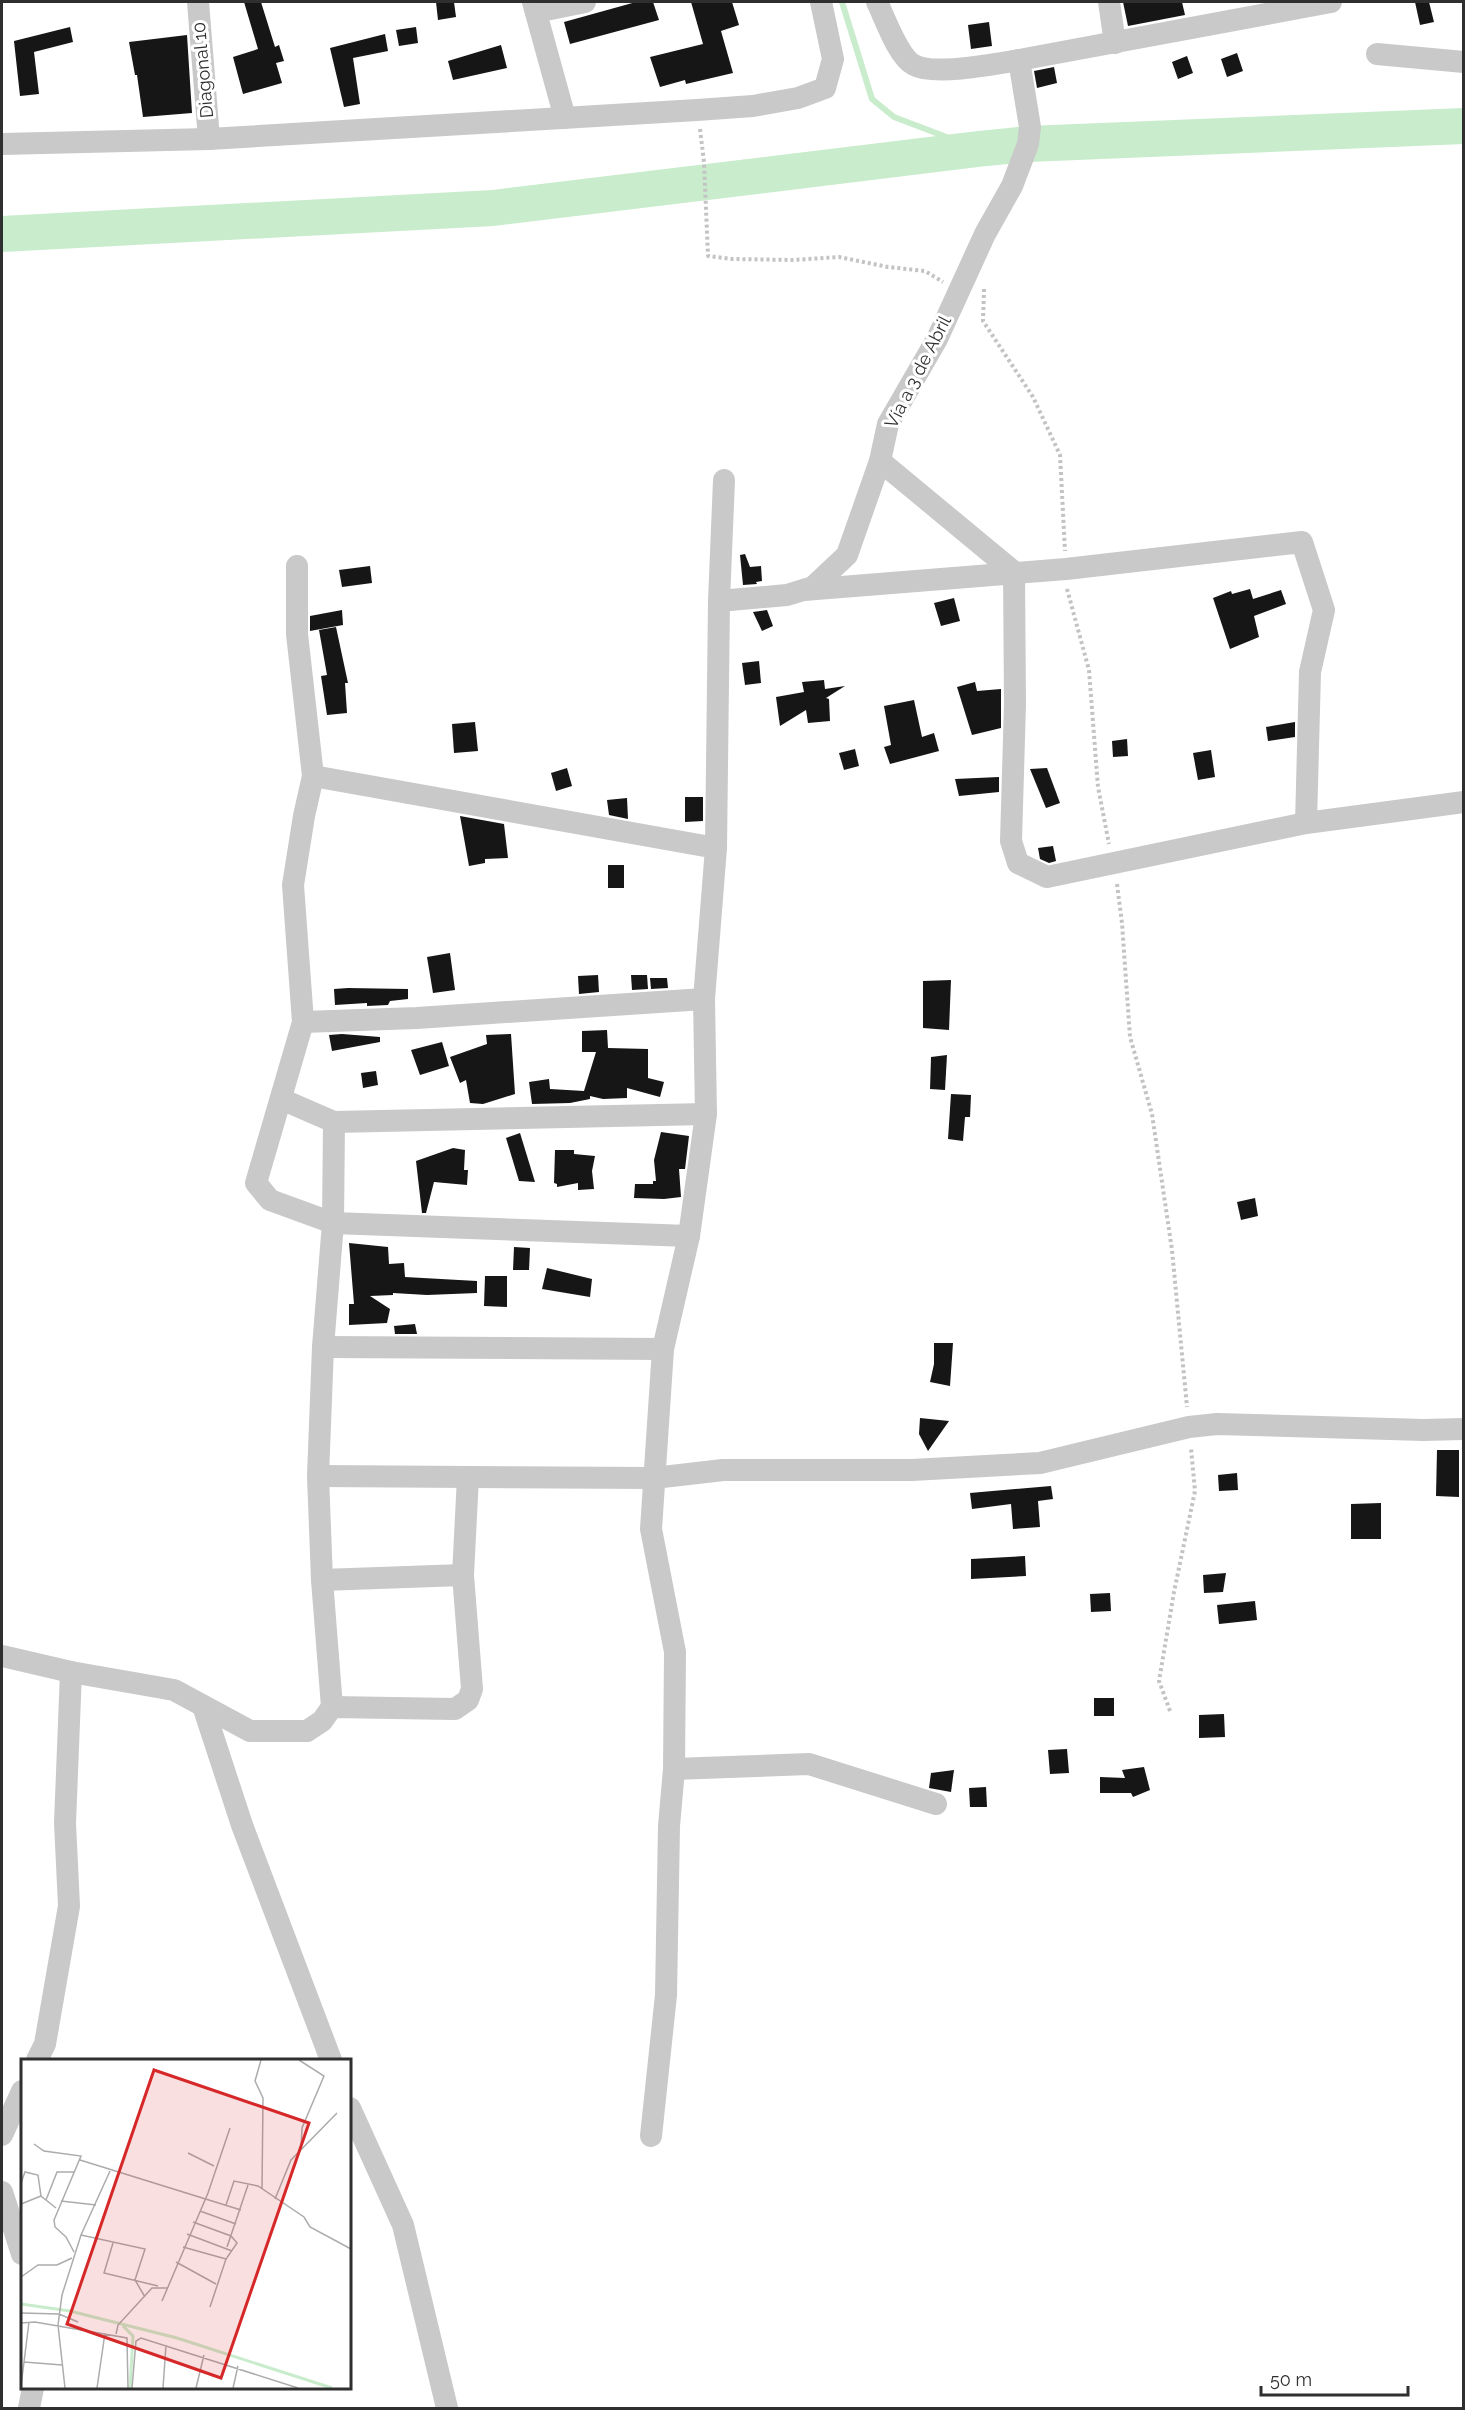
<svg xmlns="http://www.w3.org/2000/svg" width="1465" height="2410" viewBox="0 0 1465 2410" font-family="Raleway,sans-serif">
<style>
.lines{fill:none;stroke-linecap:round;stroke-linejoin:round}
.stream{stroke:#c8eccc;stroke-width:6}
.river{stroke:#c8eccc;stroke-width:36}
.building{fill:#161616}
.path{stroke:#c3c3c3;stroke-width:4;stroke-dasharray:3 3;stroke-linecap:butt}
.minor{stroke:#c9c9c9;stroke-width:22}
.labels{text-anchor:middle;stroke-width:6;stroke-linejoin:round;paint-order:stroke}
.street-label{font-size:18px;fill:#2f2f2f;stroke:#fff}
.inset-river{fill:none;stroke:#c8eccc;stroke-width:3}
.inset-road{fill:none;stroke:#acacac;stroke-width:1.5}
.view{fill:#d62828;fill-opacity:0.15;stroke:#d62828;stroke-width:3}
.inset-edge{fill:none;stroke:#2f2f2f;stroke-width:3}
</style>
<rect width="100%" height="100%" fill="#fff"/>
<g class="lines">
<polyline class="stream" points="842,2 872,99 894,117 978,149"/>
<polyline class="river" points="2,234 493,208 978,149 1028,144 1464,126"/>
</g>
<g class="building">
<polygon points="244,2 261,2 275,47 279,45 284,61 276,63 282,83 243,94 233,57 258,49"/>
<polygon points="436,2 454,2 456,17 438,20"/>
<polygon points="636,2 653,2 659,20 570,44 564,22"/>
<polygon points="691,2 732,2 739,25 721,31 733,73 686,84 685,80 660,87 650,57 703,44"/>
<polygon points="1123,2 1182,2 1185,15 1128,26"/>
<polygon points="1415,2 1429,2 1434,22 1420,25"/>
<polygon points="989,22 992,46 971,49 968,25"/>
<polygon points="70,27 73,42 34,52 39,94 20,96 14,41"/>
<polygon points="416,27 418,43 399,46 396,30"/>
<polygon points="385,34 388,51 353,58 360,104 344,107 330,48"/>
<polygon points="187,35 192,113 143,117 137,75 135,75 129,42"/>
<polygon points="501,45 507,68 453,80 448,61"/>
<polygon points="1237,53 1243,71 1227,77 1221,59"/>
<polygon points="1187,56 1193,73 1178,79 1172,62"/>
<polygon points="1054,67 1057,83 1037,88 1034,71"/>
<polygon points="745,554 750,567 761,566 762,581 756,582 757,584 743,585 740,555"/>
<polygon points="370,566 372,583 342,587 339,570"/>
<polygon points="1250,589 1253,599 1281,590 1286,604 1254,616 1259,637 1230,649 1213,598 1231,591 1232,594"/>
<polygon points="954,598 960,621 941,626 934,603"/>
<polygon points="342,610 343,625 310,631 310,616"/>
<polygon points="767,610 773,626 762,631 753,612"/>
<polygon points="336,627 348,683 345,683 347,713 327,715 321,676 327,675 319,630"/>
<polygon points="759,661 761,683 745,685 742,663"/>
<polygon points="824,680 825,689 845,686 826,698 829,699 830,721 808,723 806,710 780,726 776,697 804,692 802,682"/>
<polygon points="975,682 977,691 1001,689 1001,728 972,735 957,687"/>
<polygon points="914,700 922,737 934,733 939,751 890,764 884,747 891,745 884,706"/>
<polygon points="475,722 478,751 454,753 452,724"/>
<polygon points="1295,722 1295,737 1268,741 1266,727"/>
<polygon points="1127,739 1128,756 1113,757 1112,741"/>
<polygon points="855,749 859,766 844,770 839,753"/>
<polygon points="1211,750 1215,777 1198,780 1193,753"/>
<polygon points="567,768 572,786 556,791 551,773"/>
<polygon points="1047,768 1060,803 1046,808 1030,769"/>
<polygon points="999,777 999,792 959,796 955,779"/>
<polygon points="685,797 703,797 703,821 685,822"/>
<polygon points="627,798 628,819 609,815 607,800"/>
<polygon points="460,816 504,824 508,858 485,859 485,863 469,866"/>
<polygon points="1053,846 1056,861 1049,863 1040,859 1038,848"/>
<rect x="608" y="865" width="16" height="23"/>
<polygon points="450,953 455,990 433,993 427,957"/>
<polygon points="598,975 599,992 579,994 578,976"/>
<polygon points="631,975 647,975 648,989 632,990"/>
<polygon points="650,978 667,978 668,988 651,989"/>
<polygon points="951,980 949,1030 923,1028 923,981"/>
<polygon points="348,988 408,989 408,999 390,1001 388,1005 367,1006 367,1003 335,1005 334,989"/>
<polygon points="607,1030 608,1048 648,1049 648,1078 664,1082 660,1097 627,1088 627,1098 603,1099 590,1096 590,1099 570,1103 532,1104 529,1082 549,1079 550,1089 584,1091 596,1052 582,1052 582,1031"/>
<polygon points="342,1034 380,1037 380,1042 332,1051 329,1035"/>
<polygon points="511,1034 515,1094 483,1104 470,1103 466,1080 460,1083 450,1057 487,1044 486,1035"/>
<polygon points="442,1042 449,1066 420,1075 411,1050"/>
<polygon points="947,1055 945,1090 930,1089 931,1057"/>
<polygon points="376,1071 378,1085 363,1088 361,1073"/>
<polygon points="951,1094 971,1095 970,1117 965,1117 963,1141 948,1139"/>
<polygon points="661,1132 689,1136 685,1169 679,1169 681,1197 664,1199 634,1198 635,1184 653,1184 653,1181 656,1181 654,1160"/>
<polygon points="520,1133 535,1182 519,1181 506,1138"/>
<polygon points="453,1148 465,1150 464,1170 468,1170 467,1185 434,1182 426,1213 422,1213 416,1161"/>
<polygon points="555,1150 574,1150 574,1154 595,1156 592,1171 594,1189 578,1190 578,1183 557,1187 557,1184 554,1183"/>
<polygon points="1255,1198 1258,1216 1241,1220 1237,1202"/>
<polygon points="349,1243 388,1247 389,1264 404,1263 405,1277 477,1281 477,1293 427,1295 393,1293 393,1295 370,1296 390,1309 387,1323 349,1325 349,1304 354,1304"/>
<polygon points="514,1247 530,1248 529,1270 513,1270"/>
<polygon points="547,1268 592,1279 590,1297 542,1289"/>
<polygon points="485,1276 507,1276 507,1307 484,1306"/>
<polygon points="415,1324 417,1334 395,1334 394,1326"/>
<polygon points="934,1343 953,1343 950,1386 930,1382 934,1364"/>
<polygon points="920,1418 949,1421 928,1451 919,1434"/>
<polygon points="1437,1450 1459,1450 1459,1497 1436,1496"/>
<polygon points="1237,1473 1238,1490 1219,1491 1218,1475"/>
<polygon points="1051,1486 1053,1499 1038,1501 1040,1527 1013,1529 1011,1504 972,1509 970,1493"/>
<polygon points="1381,1503 1381,1539 1351,1539 1351,1504"/>
<polygon points="1025,1556 1026,1576 971,1579 971,1559"/>
<polygon points="1226,1573 1223,1592 1204,1593 1203,1575"/>
<polygon points="1110,1593 1111,1611 1091,1612 1090,1594"/>
<polygon points="1255,1601 1257,1620 1219,1624 1217,1605"/>
<rect x="1094" y="1698" width="20" height="18"/>
<polygon points="1224,1714 1225,1737 1199,1738 1199,1715"/>
<polygon points="1067,1749 1069,1773 1050,1774 1048,1750"/>
<polygon points="1144,1767 1150,1790 1133,1797 1131,1793 1100,1793 1100,1777 1125,1778 1122,1770"/>
<polygon points="954,1770 951,1792 929,1788 931,1773"/>
<polygon points="986,1787 987,1807 970,1807 969,1788"/>
</g>
<g class="lines">
<g class="path">
<polyline points="700,129 704,162 708,256 732,259 793,260 839,257 888,267 925,271 943,282"/>
<polyline points="984,289 983,321 1033,397 1060,455 1065,551"/>
<polyline points="1067,589 1089,670 1098,787 1109,844"/>
<polyline points="1117,884 1122,923 1130,1037 1152,1114 1172,1250 1187,1407"/>
<polyline points="1170,1711 1159,1681 1174,1592 1195,1491 1191,1448"/>
</g>
<g class="minor">
<polyline points="198,2 209,139"/>
<polyline points="533,2 565,118"/>
<path d="M877 2C885 18 898 57 914 65 933 76 996 64 1019 60L1331 2"/>
<polyline points="1109,2 1115,43"/>
<polyline points="536,12 585,2"/>
<polyline points="1377,54 1464,62"/>
<polyline points="2,144 209,139 697,110 753,106 798,98 825,88 833,59 821,2"/>
<polyline points="880,461 1014,572 1015,704 1011,841 1018,863 1047,877 1306,823 1464,802"/>
<polyline points="297,566 297,634 313,776 304,816 293,885 303,1022 256,1183 270,1200 333,1223 689,1236"/>
<polyline points="804,590 1066,569 1302,542 1324,610 1310,672 1306,823"/>
<polyline points="719,601 787,595 813,587 847,555 880,461 888,424 937,339 985,234 1012,186 1028,144 1030,127 1019,60"/>
<polyline points="313,776 716,848"/>
<polyline points="303,1022 417,1018 704,999"/>
<polyline points="281,1099 334,1122 706,1114"/>
<polyline points="323,1347 663,1349"/>
<polyline points="318,1476 654,1478 723,1470 912,1470 1040,1463 1189,1427 1217,1424 1423,1430 1464,1429"/>
<polyline points="322,1580 463,1575"/>
<polyline points="2,1656 71,1672 174,1690 250,1731 307,1731 322,1721 332,1707 455,1709 468,1700 472,1689 463,1575 468,1477"/>
<polyline points="203,1706 242,1825 331,2060"/>
<polyline points="332,1707 322,1580 318,1476 323,1347 333,1223 334,1122"/>
<polyline points="674,1769 809,1764 936,1804"/>
<polyline points="37,2060 45,2044 69,1906 65,1823 71,1672"/>
<polyline points="350,2108 403,2225 447,2408"/>
<polyline points="2,2135 22,2091"/>
<polyline points="651,2136 666,1995 669,1826 674,1769 675,1652 651,1529 663,1349 689,1236 706,1114 704,999 716,848 719,601 724,480"/>
<polyline points="2,2192 22,2254"/>
<polyline points="29,2408 33,2388"/>
</g>
</g>
<g class="labels">
<g class="street-label">
<text transform="translate(203 70) rotate(-95)" y="6">Diagonal 10</text>
<text transform="translate(918 372) rotate(-63)" y="6">Vía a 3 de Abril</text>
</g>
</g>
<g transform="translate(21 2059)">
<rect width="330" height="330" fill="#fff"/>
<path class="inset-river" d="M0 245 49 252 156 279 311 329M102 267 112 277 109 329"/>
<path class="inset-road" d="M240 1 234 22 242 39 241 130M278 1 303 17 281 69 280 91M13 85 23 92 60 97 33 161 34 168 45 178 53 193M167 94 193 107M59 101 220 151M0 124 4 113 17 116 20 137 35 149M254 140 270 101 316 54M25 141 36 113H53M40 142 75 146M0 145 20 137M205 146 213 122 237 127 283 158 289 168 330 190M179 152 215 165M172 163 210 177 216 184 205 200 189 248M166 175 211 192M60 176 124 190 114 221 124 238M92 184 83 214 137 227M162 188 205 200M206 188 227 126M155 203 195 225M0 218 17 206H36L51 199M141 242 187 134 209 69M0 254 38 255 57 263M0 264 14 263 106 279 107 329M95 275 97 266 131 229H146M3 303 41 306M0 327 8 263M44 329 37 266 41 236 60 176 89 112M76 329 84 274M111 329 115 282 120 279 277 329M142 329 145 286M175 329 183 296M212 329 217 307"/>
<path class="view" d="M133 11 288 64 200 319 46 265Z"/>
<rect width="330" height="330" class="inset-edge"/>
</g>
<rect width="1465" height="2410" fill="none" stroke="#2f2f2f" stroke-width="6"/>
<path d="M1261 2386v9h147v-9" fill="none" stroke="#2f2f2f" stroke-width="3"/>
<text x="1270" y="2386" font-size="18" fill="#2f2f2f" stroke="#ffffff" stroke-width="4.5" paint-order="stroke">50 m</text>
</svg>
